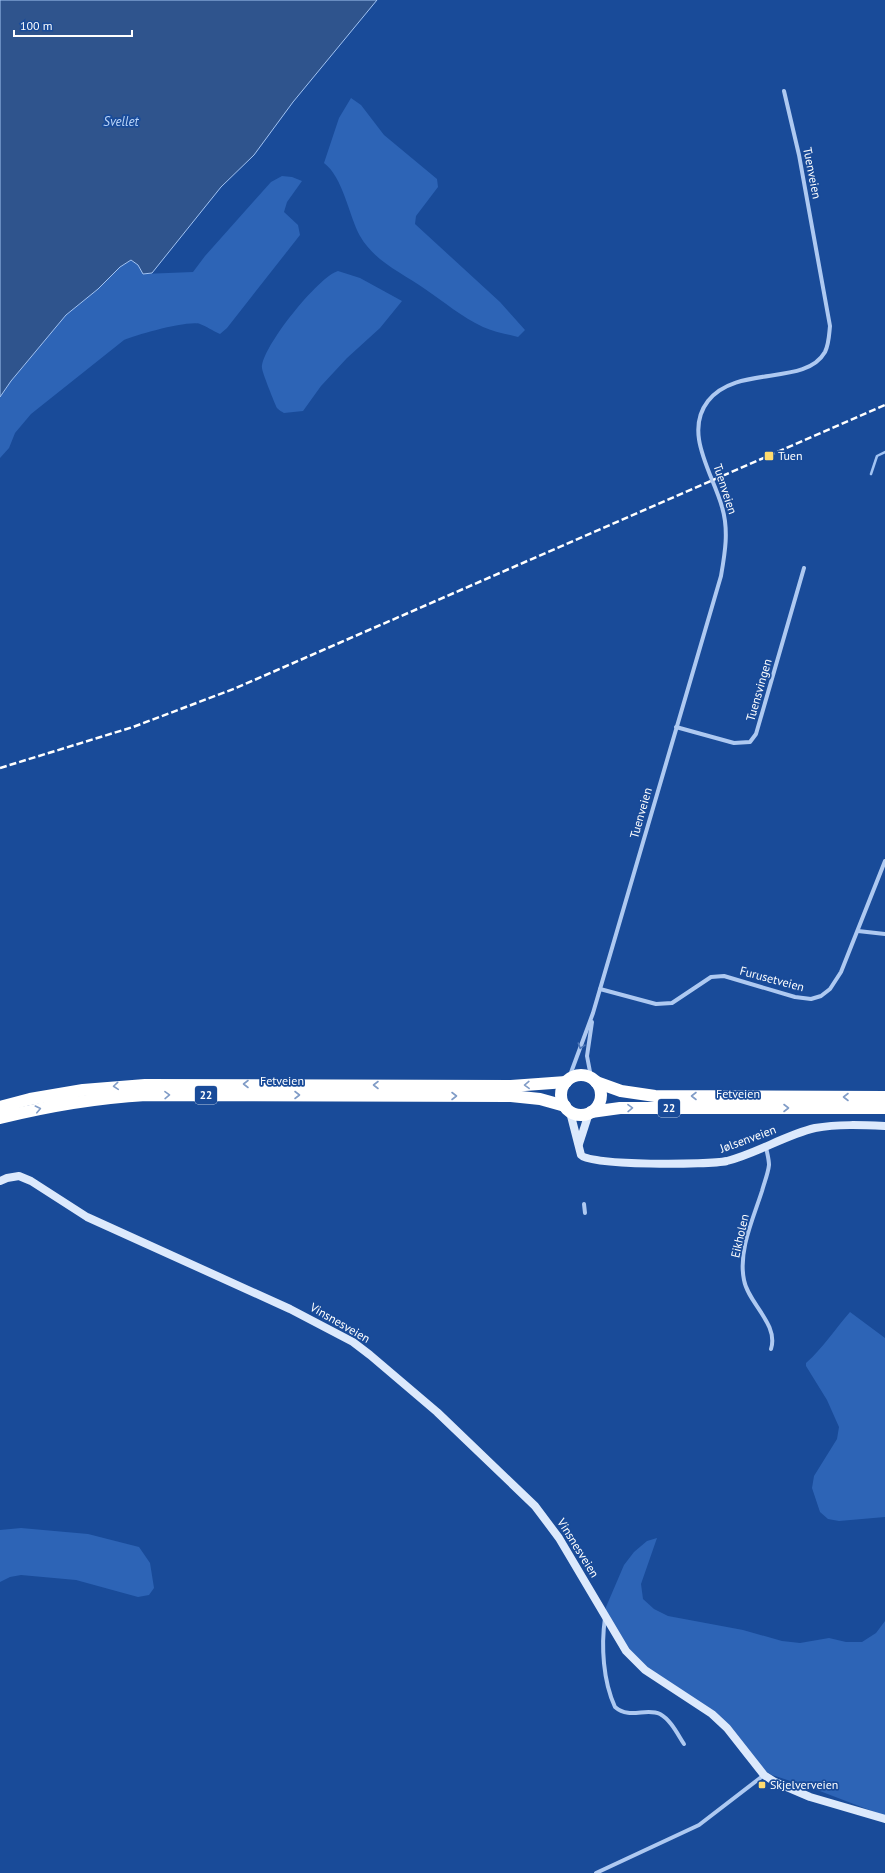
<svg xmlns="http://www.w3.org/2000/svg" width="885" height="1873" viewBox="0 0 885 1873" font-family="'PT Sans',sans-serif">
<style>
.green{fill:#2d64b6}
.water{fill:#2f548d;stroke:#a1c3f3}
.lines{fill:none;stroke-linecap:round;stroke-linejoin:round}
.stream{stroke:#a1c3f3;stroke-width:2.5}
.street{stroke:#aec9f1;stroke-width:4}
.secondary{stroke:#dce9fc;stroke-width:8}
.highway{stroke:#fff;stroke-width:12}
.rail{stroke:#fff;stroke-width:2.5;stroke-dasharray:7 3;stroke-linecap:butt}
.oneway{stroke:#4d77b8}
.oneway2{stroke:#809cc7}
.poi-dot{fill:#ffdb6e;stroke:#194b99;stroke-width:1.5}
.labels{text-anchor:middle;stroke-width:3.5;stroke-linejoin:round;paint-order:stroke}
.shield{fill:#194b99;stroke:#bac9e0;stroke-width:1}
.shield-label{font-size:11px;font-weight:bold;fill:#fff}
.street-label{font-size:12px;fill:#fff;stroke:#194b99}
.poi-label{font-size:12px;fill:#fff;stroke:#194b99;text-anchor:start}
.water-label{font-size:13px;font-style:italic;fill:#bad4f8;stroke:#194b99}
</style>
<rect width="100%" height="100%" fill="#194b99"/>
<g class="green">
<path d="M351 98 361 105 384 135 437 179 438 187 416 216 415 224 500 302 525 330 518 337C507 334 494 332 483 327 462 317 444 302 425 289 401 272 375 262 360 236 349 216 343 177 324 163L339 118Z"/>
<path d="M282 176 292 177 302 181 287 202 284 212 298 225 300 235 227 328 220 334C213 331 206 326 200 324 188 320 136 335 124 340L31 414 15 433 9 448 0 458V397L11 381 66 315 98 289 120 267 131 260 138 265 143 274 193 272 205 256 271 182Z"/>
<path d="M338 271 360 278 402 301 380 328 347 358 321 386 303 411 284 413C282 412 279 410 277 408 275 404 262 372 262 368 261 348 319 276 338 271Z"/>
<path d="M850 1312 885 1338V1517L839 1521 828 1519 820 1512 812 1488 814 1476 837 1439 839 1427 827 1400 806 1366V1363C823 1348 835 1329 850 1312Z"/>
<polygon points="21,1528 88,1534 139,1547 150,1563 154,1588 149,1595 138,1597 76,1580 21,1575 10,1577 0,1582 0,1530"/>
<polygon points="657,1538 641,1584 643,1599 654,1609 668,1616 743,1630 782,1641 800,1643 829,1638 846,1642 862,1642 876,1633 885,1621 885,1816 812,1788 772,1775 746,1759 713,1714 652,1674 631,1654 605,1616 606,1607 624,1565 634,1552 647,1541"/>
</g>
<polygon class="water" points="0,0 377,0 293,102 254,155 221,187 152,273 143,274 138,265 131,260 120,267 98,289 66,315 11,381 0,397"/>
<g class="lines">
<polyline class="stream" points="871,474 877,456 885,452"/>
<g class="street">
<polyline points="676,727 734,743 750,742 756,734 804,568"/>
<polyline points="858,931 885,934"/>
<polyline points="600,989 656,1004 672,1003 711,977 724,976 795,997 811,999 821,996 830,989 841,972 885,861"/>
<polyline points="591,1077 587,1056 592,1022"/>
<path d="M569 1078 593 1013 721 576C725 553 729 530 722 507 713 474 683 433 708 401 737 364 805 387 825 352 829 344 829 335 830 326L799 155 784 91"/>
<path d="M766 1147C767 1153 769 1159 769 1165 768 1174 764 1183 762 1191 753 1219 738 1251 744 1280 748 1303 779 1324 771 1349"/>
<polyline points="584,1204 585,1213"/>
<path d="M605 1618C601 1646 603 1681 615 1707 630 1720 646 1707 660 1714 671 1720 678 1735 684 1744"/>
<polyline points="596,1873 699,1825 764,1775"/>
</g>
<g class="secondary">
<path d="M570 1112 581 1155C590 1166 709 1165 727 1161 758 1153 785 1135 815 1128 838 1124 862 1125 885 1126"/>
<polyline points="579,1144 589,1113"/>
<polyline points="0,1181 7,1178 19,1176 31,1181 87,1217 290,1309 353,1342 370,1355 437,1412 535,1506 559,1538 626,1651 645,1670 712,1714 727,1728 764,1775 775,1782 810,1797 885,1819"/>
</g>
<g class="highway">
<circle cx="581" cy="1095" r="20"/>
<polyline points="596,1082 621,1091 655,1096 885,1097"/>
<polyline points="0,1107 30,1099 83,1090 145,1085 511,1086 566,1082"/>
<polyline points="591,1112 620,1108 885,1108"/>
<path d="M0 1118C48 1106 96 1098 146 1095L511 1096 540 1099 565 1106"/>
</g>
<polyline class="rail" points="0,768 133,727 236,688 885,405"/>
</g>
<defs><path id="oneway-chevron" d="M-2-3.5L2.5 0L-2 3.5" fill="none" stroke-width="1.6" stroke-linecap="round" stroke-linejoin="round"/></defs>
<use class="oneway" href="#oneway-chevron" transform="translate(581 1046) rotate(108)"/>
<g class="oneway2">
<use href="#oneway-chevron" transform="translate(246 1084) rotate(-180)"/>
<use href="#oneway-chevron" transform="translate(376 1085) rotate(-180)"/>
<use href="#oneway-chevron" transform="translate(527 1085) rotate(178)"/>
<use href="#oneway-chevron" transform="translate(116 1086) rotate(175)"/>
<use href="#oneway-chevron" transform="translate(167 1095) rotate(-1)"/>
<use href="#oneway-chevron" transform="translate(297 1095)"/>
<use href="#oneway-chevron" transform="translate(454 1096)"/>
<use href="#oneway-chevron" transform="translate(694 1096) rotate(180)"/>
<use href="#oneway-chevron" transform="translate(846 1097) rotate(-180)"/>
<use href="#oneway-chevron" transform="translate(630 1108) rotate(-1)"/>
<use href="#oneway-chevron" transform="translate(786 1108)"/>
<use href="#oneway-chevron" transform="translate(38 1109) rotate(-13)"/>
</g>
<g class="poi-dot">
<rect x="764" y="451" width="10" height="10" rx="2"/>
<rect x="758" y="1781" width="8" height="8" rx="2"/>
</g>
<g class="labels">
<g class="shield">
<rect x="195" y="1086" width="22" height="18" rx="3"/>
<rect x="658" y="1099" width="22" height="18" rx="3"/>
</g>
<g class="shield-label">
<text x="206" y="1099">22</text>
<text x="669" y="1112">22</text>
</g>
<g class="street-label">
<text transform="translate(812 173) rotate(79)" y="4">Tuenveien</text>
<text transform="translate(725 489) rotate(72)" y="4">Tuenveien</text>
<text transform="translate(759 690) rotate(-74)" y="4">Tuensvingen</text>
<text transform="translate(641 813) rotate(-74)" y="4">Tuenveien</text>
<text transform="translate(772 979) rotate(15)" y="4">Furusetveien</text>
<text x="282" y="1085">Fetveien</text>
<text x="738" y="1098">Fetveien</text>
<text transform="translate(748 1139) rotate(-20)" y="4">Jølsenveien</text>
<text transform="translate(740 1236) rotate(-77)" y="4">Eikholen</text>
<text transform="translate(340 1323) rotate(30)" y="4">Vinsnesveien</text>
<text transform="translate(578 1548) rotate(58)" y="4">Vinsnesveien</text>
</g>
<g class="poi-label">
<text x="778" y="460">Tuen</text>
<text x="770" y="1789">Skjelverveien</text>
</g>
<g class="water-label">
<text x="121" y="126">Svellet</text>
</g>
</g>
<path d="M14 30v6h118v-6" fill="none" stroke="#ffffff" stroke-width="2"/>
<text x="20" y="30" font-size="12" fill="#ffffff" stroke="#194b99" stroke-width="3" paint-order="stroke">100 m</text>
</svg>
